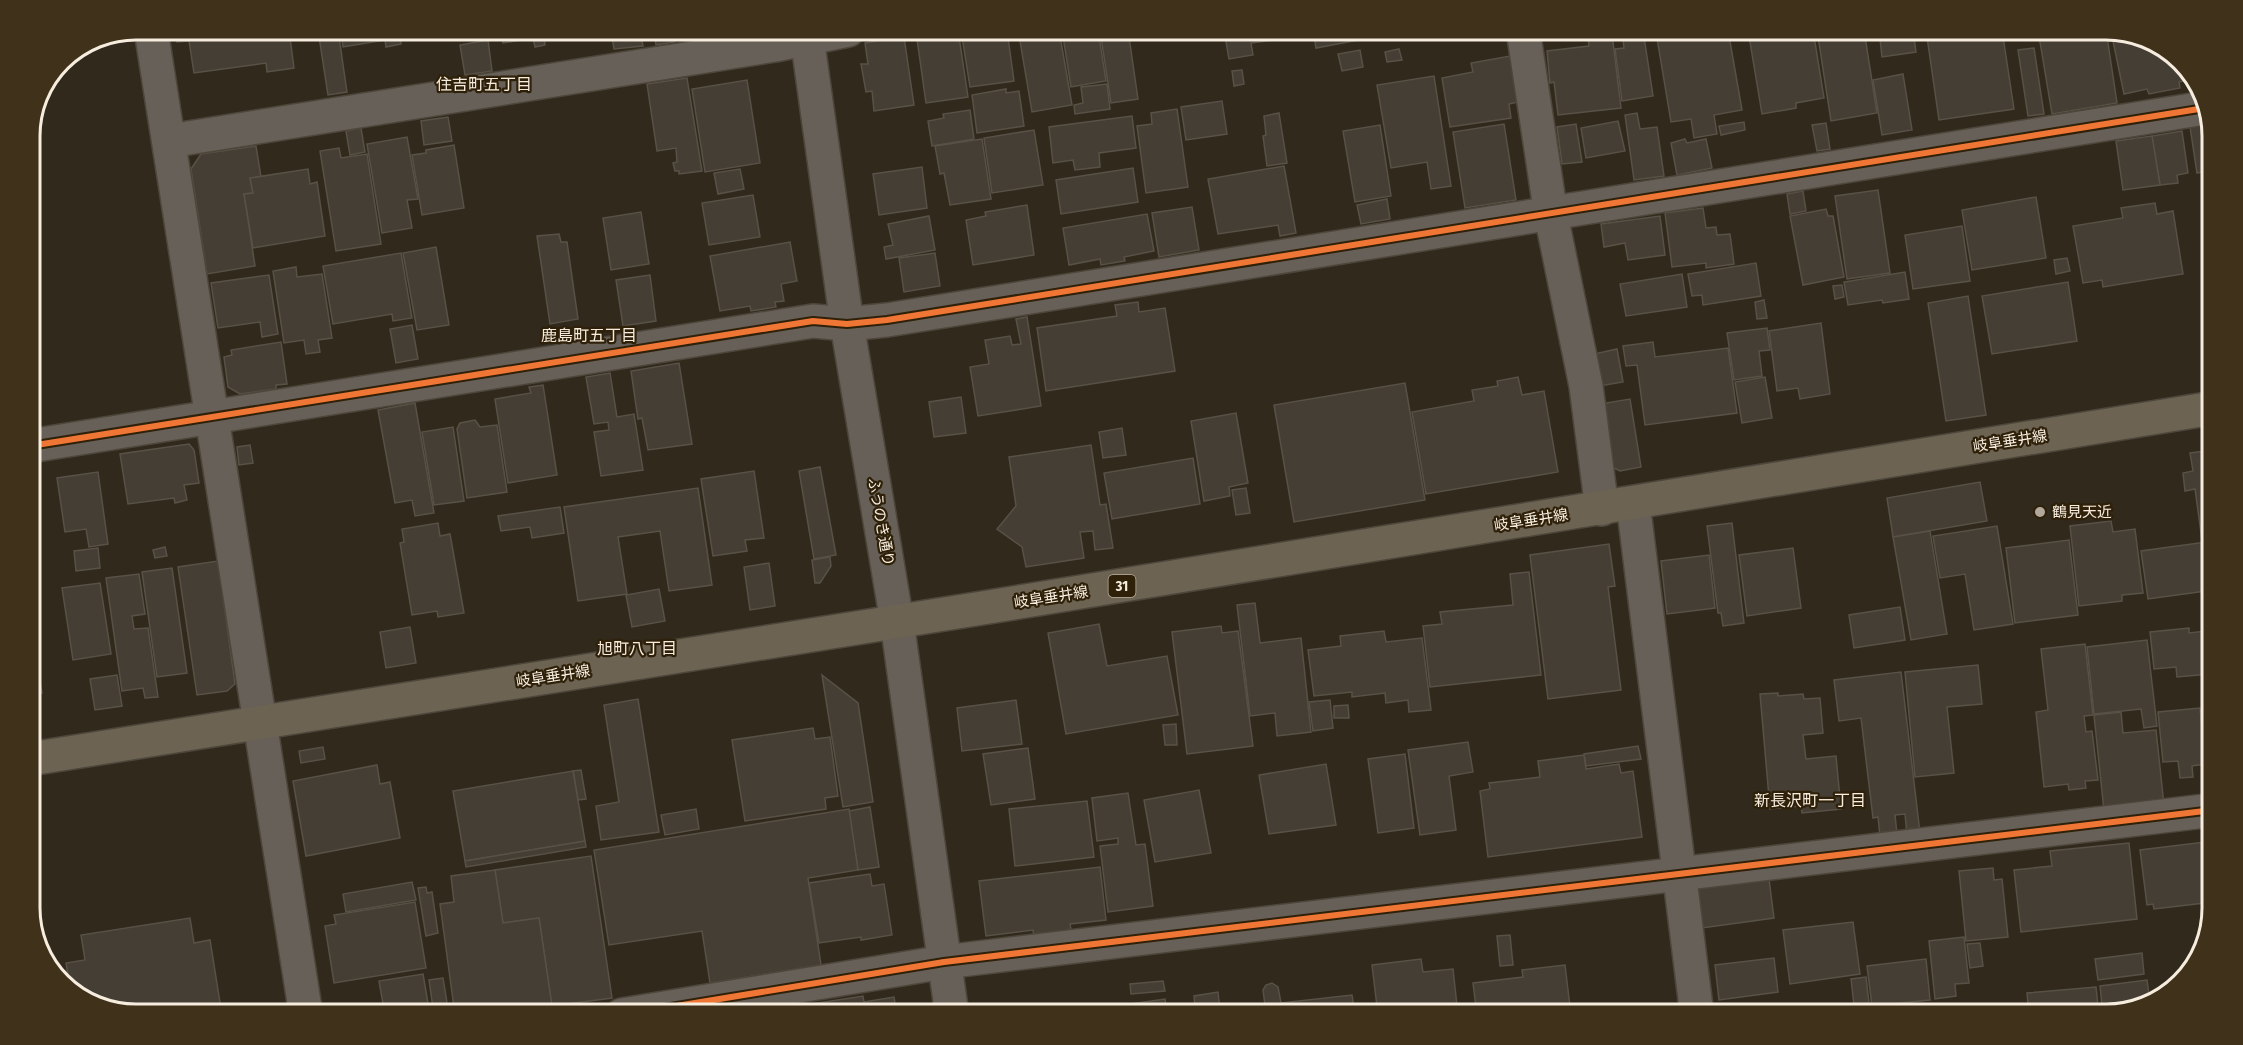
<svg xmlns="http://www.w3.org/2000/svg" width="2243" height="1045" viewBox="0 0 2243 1045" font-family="'Fira Sans Condensed','Noto Sans JP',sans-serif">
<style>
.building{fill:#453e34;stroke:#585146;stroke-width:1.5}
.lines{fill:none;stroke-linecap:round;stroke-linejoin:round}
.minor-casing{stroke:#4d463b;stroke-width:36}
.major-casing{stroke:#4d463b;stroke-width:36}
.minor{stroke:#676058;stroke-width:33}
.major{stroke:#6c6352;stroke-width:33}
.cycleway-casing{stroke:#2f2109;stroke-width:10}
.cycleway{stroke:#f07635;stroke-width:6}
.poi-dot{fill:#b2a89b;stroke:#2f2109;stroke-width:2}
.labels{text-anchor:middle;stroke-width:4.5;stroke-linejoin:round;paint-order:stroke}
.shield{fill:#2f2109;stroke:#bbb09f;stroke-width:1.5}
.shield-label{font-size:14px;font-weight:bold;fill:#f7eddf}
.street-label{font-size:15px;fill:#f7eddf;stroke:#2f2109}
.poi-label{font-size:15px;fill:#f7eddf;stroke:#2f2109;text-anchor:start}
.neighbourhood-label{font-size:16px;fill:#f7eddf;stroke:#2f2109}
.rim{fill:none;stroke:#f7eddf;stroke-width:3}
</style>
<rect width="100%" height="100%" fill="#31291c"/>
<g class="building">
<polygon points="175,30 289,30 294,68 267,72 266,63 194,73 189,41 177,42"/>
<polygon points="318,30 338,30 347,92 328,95"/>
<polygon points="341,30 399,30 401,44 386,47 385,40 343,47"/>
<polygon points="479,30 496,30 497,37 480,39"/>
<polygon points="501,30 543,30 545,45 535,47 533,38 503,43"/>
<polygon points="611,30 640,30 643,46 614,49"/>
<polygon points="654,30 673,30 675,42 656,45"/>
<polygon points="929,30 958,30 968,97 926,103 916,32"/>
<polygon points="961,30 986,30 987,33 1007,30 1014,81 970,87"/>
<polygon points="1048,30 1059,30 1072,105 1032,112 1019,35"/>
<polygon points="1062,30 1098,30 1106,81 1071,87"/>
<polygon points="1100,30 1128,30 1138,99 1111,103"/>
<polygon points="1224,30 1271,30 1273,40 1251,43 1253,55 1229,59"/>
<polygon points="1313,30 1357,30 1359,40 1316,48"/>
<polygon points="1362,30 1394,30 1394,33 1364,38"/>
<polygon points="1643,30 1653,96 1622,101 1615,49 1624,48 1622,31"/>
<polygon points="1705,30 1728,30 1742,110 1714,115 1717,134 1694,138 1691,119 1671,122 1657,38"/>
<polygon points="1748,30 1813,30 1824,98 1796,103 1796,108 1762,114"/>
<polygon points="1817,30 1864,30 1877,113 1831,121"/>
<polygon points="1879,30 1913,30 1916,52 1882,57"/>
<polygon points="1926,30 2002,30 2014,109 1939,120"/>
<polygon points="2038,30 2106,30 2117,103 2052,114"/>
<polygon points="1612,34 1621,108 1558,115 1554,82 1550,83 1547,51 1589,46 1588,37"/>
<polygon points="2137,36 2147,38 2195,78 2179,82 2180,88 2149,94 2147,89 2124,94 2113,41"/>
<polygon points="904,37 914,105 874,111 872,91 866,92 861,64 868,64 865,43"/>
<polygon points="488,40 492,71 465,75 460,45"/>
<polygon points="2034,48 2044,114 2028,116 2018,50"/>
<polygon points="1399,49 1402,60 1387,62 1385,52"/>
<polygon points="1360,50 1363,67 1342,71 1338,54"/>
<polygon points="1510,56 1518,102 1509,104 1511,118 1450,127 1442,78 1473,72 1471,63"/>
<polygon points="1242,70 1244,84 1234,86 1232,71"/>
<polygon points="1903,74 1912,130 1882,135 1873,80"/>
<polygon points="1434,76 1451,186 1431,189 1427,162 1391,168 1377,85"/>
<polygon points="687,78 702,171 679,174 679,171 675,171 673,163 677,162 676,148 657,151 647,84"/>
<polygon points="747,80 760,163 705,172 692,89"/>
<polygon points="1107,84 1110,109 1075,114 1074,105 1083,103 1081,87"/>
<polygon points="1006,89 1006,93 1019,91 1024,126 977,133 972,95"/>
<polygon points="1222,101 1227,134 1186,140 1181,107"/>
<polygon points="1177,109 1188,187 1146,193 1137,126 1152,124 1151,113"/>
<polygon points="970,110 974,139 932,146 928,121 944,118 943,114"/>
<polygon points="1279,113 1287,163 1267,166 1263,136 1266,135 1264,116"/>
<polygon points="1637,113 1640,129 1657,127 1664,176 1634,180 1625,115"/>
<polygon points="1132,116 1136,148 1099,153 1100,167 1075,170 1073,160 1053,163 1049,127"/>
<polygon points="448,117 452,141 424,145 421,121"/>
<polygon points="1618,121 1625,151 1586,158 1581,128"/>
<polygon points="1744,122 1745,130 1721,135 1719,126"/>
<polygon points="1826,123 1830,149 1817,151 1812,125"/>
<polygon points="1504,124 1516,200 1465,208 1453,132"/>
<polygon points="1576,124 1582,162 1562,164 1557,127"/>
<polygon points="2211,124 2213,130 2213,170 2197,173 2190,127"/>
<polygon points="1380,125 1391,196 1355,202 1343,131"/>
<polygon points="361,128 365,152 350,155 346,131"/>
<polygon points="1034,130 1043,185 992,193 984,138"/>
<polygon points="2182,131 2188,173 2177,175 2178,183 2160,185 2152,136"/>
<polygon points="2152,136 2160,185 2123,190 2116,141"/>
<polygon points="407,137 418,199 407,200 412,228 382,233 367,144"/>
<polygon points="982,139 991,199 950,205 944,173 940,174 935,146"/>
<polygon points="1685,139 1687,143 1706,139 1712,168 1677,175 1671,143"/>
<polygon points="454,145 464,208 422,215 412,155 426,153 426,150"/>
<polygon points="256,146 261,177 250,178 253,193 244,194 255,266 207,274 191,169 201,154"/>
<polygon points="339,148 341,158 367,154 381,244 336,251 320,151"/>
<polygon points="1284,166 1296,233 1280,236 1278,225 1218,234 1208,179"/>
<polygon points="922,167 927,208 879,215 873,174"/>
<polygon points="1133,168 1138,202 1061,214 1056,180"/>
<polygon points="308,169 310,184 317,182 325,236 253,248 244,194 253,193 250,178"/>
<polygon points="740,169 744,189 718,194 714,173"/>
<polygon points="1878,190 1890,273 1847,279 1835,196"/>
<polygon points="1803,191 1806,211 1790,214 1787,194"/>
<polygon points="753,195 760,237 709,245 702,203"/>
<polygon points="2036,197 2046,258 1972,270 1962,210"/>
<polygon points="1387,199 1390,219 1361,224 1357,205"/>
<polygon points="2155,203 2157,214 2173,211 2183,274 2103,287 2102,280 2083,283 2073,226 2123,218 2121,208"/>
<polygon points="1027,205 1034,255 973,265 966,220 986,216 985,212"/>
<polygon points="1192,207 1199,250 1159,257 1152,213"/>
<polygon points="1703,208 1706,228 1716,227 1717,235 1730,234 1734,264 1706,268 1706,263 1672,267 1665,213"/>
<polygon points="1826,209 1828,216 1833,216 1844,277 1803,285 1790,216"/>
<polygon points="641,212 649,264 611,270 603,218"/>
<polygon points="1147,214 1154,251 1124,257 1125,261 1101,265 1100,259 1069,265 1063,228"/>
<polygon points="929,216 935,250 886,259 884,247 893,245 888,224"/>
<polygon points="1660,216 1665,255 1628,260 1625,243 1604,247 1601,224"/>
<polygon points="1962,226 1970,281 1913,289 1905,235"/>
<polygon points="559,234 561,242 567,242 578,319 550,324 537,236"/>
<polygon points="790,242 797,281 781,284 784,301 775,302 776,307 751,311 750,306 720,311 710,256"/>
<polygon points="436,247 449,325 417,330 403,253"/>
<polygon points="401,253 412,318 393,321 392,314 333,324 323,266"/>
<polygon points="935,253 940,286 904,292 899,258"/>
<polygon points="2067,258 2070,271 2056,274 2054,260"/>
<polygon points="1756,263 1761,296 1703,305 1702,295 1692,296 1688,274"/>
<polygon points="296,267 297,277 322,274 332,338 318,340 320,352 306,354 304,340 284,343 273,271"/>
<polygon points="1905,272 1909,299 1883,303 1882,300 1848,305 1844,282"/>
<polygon points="1682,274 1687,307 1626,316 1620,284"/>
<polygon points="269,275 278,334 262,337 260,322 218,328 211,283"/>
<polygon points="650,275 656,321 623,326 616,280"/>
<polygon points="2068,282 2077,341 1992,354 1982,296"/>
<polygon points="1842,285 1844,297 1835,299 1833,286"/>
<polygon points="1968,296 1986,415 1946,421 1928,303"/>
<polygon points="1764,300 1767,318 1757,319 1755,302"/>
<polygon points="1138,302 1139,312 1165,308 1175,371 1046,391 1037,328 1117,316 1115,305"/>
<polygon points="1027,317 1041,406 978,416 970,367 989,364 985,340 1010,336 1012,345 1021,344 1016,319"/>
<polygon points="1821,323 1830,394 1800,399 1798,388 1777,391 1769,331"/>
<polygon points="412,325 418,359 396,363 390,329"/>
<polygon points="1767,328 1770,350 1759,351 1762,376 1734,380 1727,333"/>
<polygon points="281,342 287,384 276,385 276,389 240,394 228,387 224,357 232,355 231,350"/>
<polygon points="1653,342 1655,357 1728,348 1737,413 1645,425 1637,365 1626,366 1623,346"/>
<polygon points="1617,349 1623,382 1600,386 1594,354"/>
<polygon points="679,363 692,444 648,450 642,418 638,419 631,371"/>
<polygon points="610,373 617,417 634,414 643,470 601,476 594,432 609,430 608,422 594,424 586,377"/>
<polygon points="1518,377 1522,395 1544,391 1558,472 1426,494 1412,412 1474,401 1472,390 1498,386 1497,381"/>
<polygon points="1765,377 1772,418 1742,423 1735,382"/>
<polygon points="1405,383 1425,500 1294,522 1274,405"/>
<polygon points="543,385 557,475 508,483 495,399 531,393 529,387"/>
<polygon points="961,397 966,433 934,437 929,402"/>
<polygon points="1630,399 1641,467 1620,471 1610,466 1600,404"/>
<polygon points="415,403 434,513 415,516 412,500 395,503 378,410"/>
<polygon points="1236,413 1248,483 1229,487 1230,496 1204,501 1191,421"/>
<polygon points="475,420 480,427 497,425 507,492 467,498 457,429 460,423"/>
<polygon points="453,427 464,501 434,505 422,432"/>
<polygon points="1122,428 1126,455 1103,458 1099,432"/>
<polygon points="189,444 194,450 199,483 184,485 187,500 175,503 174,498 128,504 120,454"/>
<polygon points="250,445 253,463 239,465 237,447"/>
<polygon points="1091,445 1100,505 1106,504 1113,548 1095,550 1093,531 1080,532 1084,558 1026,567 1022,547 997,529 1016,506 1009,457"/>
<polygon points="2213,450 2213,538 2202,540 2195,489 2185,491 2183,473 2193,471 2190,453"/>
<polygon points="1193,458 1200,504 1112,519 1104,473"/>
<polygon points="820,467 836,555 814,559 799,471"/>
<polygon points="754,471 764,538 745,540 747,551 713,556 701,479"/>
<polygon points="98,472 108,544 89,547 86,529 65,532 57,478"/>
<polygon points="1980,482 1987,521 1893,537 1887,498"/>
<polygon points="698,488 712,585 669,591 660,531 618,537 627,594 578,601 564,507"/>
<polygon points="1246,488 1250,513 1236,515 1232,490"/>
<polygon points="560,507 564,533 532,538 530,527 501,531 498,516"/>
<polygon points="2111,521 2113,532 2135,529 2143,593 2122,595 2122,601 2079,606 2070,526"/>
<polygon points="438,523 440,536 450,534 464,613 438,617 437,611 412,615 400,543 404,542 402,529"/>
<polygon points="1732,523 1744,623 1723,626 1721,613 1718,613 1707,526"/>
<polygon points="1997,526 2013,624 1974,630 1965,574 1940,578 1933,536"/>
<polygon points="1930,531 1947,634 1911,640 1893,537"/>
<polygon points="2069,540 2078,615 2015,623 2006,548"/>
<polygon points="2213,541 2213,590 2148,599 2141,551"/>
<polygon points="1609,544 1615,586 1608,587 1621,690 1548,699 1530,555"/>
<polygon points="165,547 167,556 155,558 153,550"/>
<polygon points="98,548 100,568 76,571 74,551"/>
<polygon points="1793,548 1801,608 1747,616 1739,555"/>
<polygon points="1709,555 1715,608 1667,614 1661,561"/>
<polygon points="830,557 831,566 820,583 815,583 812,560"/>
<polygon points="218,561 235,684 227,691 197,695 178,567"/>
<polygon points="769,563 775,606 750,610 744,567"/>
<polygon points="172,568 187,673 157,677 142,572"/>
<polygon points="1529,572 1541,675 1430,687 1423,626 1442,624 1440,612 1513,605 1510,574"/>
<polygon points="139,574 145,614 132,616 134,629 148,628 158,697 145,698 143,688 122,691 106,578"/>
<polygon points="100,583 111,654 73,660 62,588"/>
<polygon points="659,589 665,621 632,627 626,595"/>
<polygon points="1255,603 1260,643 1301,638 1311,732 1277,736 1275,713 1250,716 1237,605"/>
<polygon points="1900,607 1905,640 1854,648 1849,615"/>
<polygon points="30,624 39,677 30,679"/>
<polygon points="1099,624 1107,666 1167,656 1178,715 1066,734 1048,633"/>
<polygon points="1221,626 1222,633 1238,631 1253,746 1187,754 1172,632"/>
<polygon points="410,627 416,663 386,668 380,632"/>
<polygon points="2189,628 2189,633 2206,631 2210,674 2177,677 2176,667 2154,669 2150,632"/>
<polygon points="1384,631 1386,642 1422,638 1431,710 1409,712 1408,700 1386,703 1385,693 1352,697 1352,692 1314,696 1308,650 1341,646 1340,636"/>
<polygon points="2147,640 2157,726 2144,728 2141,709 2094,714 2087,647"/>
<polygon points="2085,644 2093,715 2084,716 2086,732 2092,731 2098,780 2085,781 2086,788 2069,790 2068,784 2044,787 2036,712 2048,710 2041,649"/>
<polygon points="1978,665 1982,704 1947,707 1954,773 1915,777 1905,672"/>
<polygon points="1901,672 1920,833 1907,834 1905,814 1895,815 1897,834 1880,836 1878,817 1873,818 1861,718 1839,721 1834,680"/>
<polygon points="117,675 122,706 95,710 90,679"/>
<polygon points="822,675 858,703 873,802 843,807"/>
<polygon points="39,677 42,693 30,695 30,679"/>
<polygon points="1778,693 1778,696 1803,694 1804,699 1820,698 1823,733 1803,735 1806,759 1836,756 1841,809 1802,813 1801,806 1770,809 1760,694"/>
<polygon points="638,699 659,832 601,840 596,806 619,802 604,705"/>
<polygon points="1016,700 1022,744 962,751 957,708"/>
<polygon points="1330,700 1333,728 1313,731 1309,702"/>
<polygon points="1348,705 1349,718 1334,718 1334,706"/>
<polygon points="2200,708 2205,764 2192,766 2193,777 2180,778 2178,761 2163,762 2158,712"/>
<polygon points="2121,712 2123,733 2156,730 2164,805 2104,811 2094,715"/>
<polygon points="2208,714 2213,714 2213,760"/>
<polygon points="1176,724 1177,745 1165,745 1163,725"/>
<polygon points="813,728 815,739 830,737 838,796 825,798 826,809 745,821 732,740"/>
<polygon points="1468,742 1473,772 1449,776 1456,830 1420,835 1408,750"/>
<polygon points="1638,746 1641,759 1586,766 1584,754"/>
<polygon points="323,747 325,759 301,763 299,751"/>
<polygon points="1028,748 1035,799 991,805 983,754"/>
<polygon points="1405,754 1414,828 1378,833 1368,759"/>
<polygon points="1584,755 1586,769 1619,764 1621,773 1633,771 1642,837 1488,857 1480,791 1490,789 1489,783 1540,777 1538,761"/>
<polygon points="1326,764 1336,825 1269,834 1259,775"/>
<polygon points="377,765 380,784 390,782 400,838 306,856 293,781"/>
<polygon points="581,770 586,799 578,800 573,771"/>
<polygon points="573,771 585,841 465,861 453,791"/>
<polygon points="1199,790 1211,853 1155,862 1144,800"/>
<polygon points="1128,793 1136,845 1145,844 1153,906 1108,912 1100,846 1118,844 1118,838 1097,841 1092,798"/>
<polygon points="1087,801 1094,857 1015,866 1009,809"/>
<polygon points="870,807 879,867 858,870 849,811"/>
<polygon points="696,809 699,829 665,835 661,815"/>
<polygon points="849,809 858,870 808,878 821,965 710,983 702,931 609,945 594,850"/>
<polygon points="585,841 586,847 466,867 465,861"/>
<polygon points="2213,841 2213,902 2154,909 2153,904 2147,905 2140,850"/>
<polygon points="2129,843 2137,919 2021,932 2014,870 2052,866 2050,851"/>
<polygon points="591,856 612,998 552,1006 539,918 503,923 495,870"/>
<polygon points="1100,867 1106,920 1070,924 1072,935 1034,939 1033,930 986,936 979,881"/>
<polygon points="1993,868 1994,880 2002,879 2008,937 1966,941 1959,871"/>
<polygon points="495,870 503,923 539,918 552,1006 493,1015 455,1015 440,904 454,902 451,876"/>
<polygon points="870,874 872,886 884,884 892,935 861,940 861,937 819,943 809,883"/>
<polygon points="1769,879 1774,918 1702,928 1696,889"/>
<polygon points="412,882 416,900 346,912 343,894"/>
<polygon points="426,887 427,893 432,892 438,933 426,936 418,888"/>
<polygon points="415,902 426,968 334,983 325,926 336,924 334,915"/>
<polygon points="190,918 194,943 210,940 222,1015 137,1015 96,1007 70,986 66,963 85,960 81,935"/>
<polygon points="1853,922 1860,974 1790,984 1783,930"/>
<polygon points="1510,935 1513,965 1500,966 1497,936"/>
<polygon points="1964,937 1969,983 1955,984 1956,996 1935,999 1929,941"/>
<polygon points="1980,943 1983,966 1970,968 1967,944"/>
<polygon points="2142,953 2144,974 2098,980 2095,959"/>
<polygon points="1774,958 1778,992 1719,1000 1715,965"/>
<polygon points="1421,959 1423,972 1453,969 1458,1015 1378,1015 1372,965"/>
<polygon points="1926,959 1930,1000 1872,1006 1867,966"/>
<polygon points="1565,965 1571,1015 1477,1015 1473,983 1523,977 1522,970"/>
<polygon points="423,974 430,1015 385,1015 379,981"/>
<polygon points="1866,977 1869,1003 1854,1005 1851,979"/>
<polygon points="443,978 449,1015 434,1015 429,980"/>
<polygon points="2147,980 2150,1002 2103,1015 2100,986"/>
<polygon points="1163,981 1165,991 1131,994 1130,984"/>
<polygon points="1272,983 1278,987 1281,1003 1352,995 1355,1015 1132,1015 1131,1004 1165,999 1167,1011 1195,1007 1194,996 1218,992 1220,1011 1265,1005 1263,990 1266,985"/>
<polygon points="2096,987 2099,1015 2029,1015 2027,993"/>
<polygon points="863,996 864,1002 894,997 897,1015 807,1015 806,1005"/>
<polygon points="2014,1008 2015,1015 1948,1015"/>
<polygon points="1936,1011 1936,1015 1904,1015"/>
</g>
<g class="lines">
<g class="minor-casing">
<g id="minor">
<polyline points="151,30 306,1015"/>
<polyline points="806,30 847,324 897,622 952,1015"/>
<polyline points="1523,30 1551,215 1586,386 1602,509"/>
<polyline points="169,141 775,45 848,30"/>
<polyline points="30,446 813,321 847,324 887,320 2205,108"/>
<polyline points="1633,503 1697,1015"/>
<polyline points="622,1015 944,962 2213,810"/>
</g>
</g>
<g class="major-casing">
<polyline id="major" points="30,759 976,609 2213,408"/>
</g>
<use href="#minor" class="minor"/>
<use href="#major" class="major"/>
<g class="cycleway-casing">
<g id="cycleway">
<polyline points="30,446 813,321 847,324 887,320 2205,108"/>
<polyline points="622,1015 944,962 2213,810"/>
</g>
</g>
<use href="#cycleway" class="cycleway"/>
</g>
<circle class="poi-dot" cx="2040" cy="512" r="6"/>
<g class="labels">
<rect class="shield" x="1108.5" y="575" width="27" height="22" rx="4.5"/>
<g class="shield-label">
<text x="1122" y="591">31</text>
</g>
<g class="street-label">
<text transform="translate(2010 441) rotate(-9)" y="5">岐阜垂井線</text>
<text transform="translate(1531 520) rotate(-9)" y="5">岐阜垂井線</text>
<text transform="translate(881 522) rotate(80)" y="5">ふうのき通り</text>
<text transform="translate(1051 597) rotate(-9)" y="5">岐阜垂井線</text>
<text transform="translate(553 676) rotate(-9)" y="5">岐阜垂井線</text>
</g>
<g class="poi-label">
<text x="2052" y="517">鶴見天近</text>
</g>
<g class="neighbourhood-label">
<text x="484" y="90">住吉町五丁目</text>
<text x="589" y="341">鹿島町五丁目</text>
<text x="637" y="654">旭町八丁目</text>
<text x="1810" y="806">新長沢町一丁目</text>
</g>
</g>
<path d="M0 0H2243V1045H0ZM136 40H2106A96 96 0 0 1 2202 136V908A96 96 0 0 1 2106 1004H136A96 96 0 0 1 40 908V136A96 96 0 0 1 136 40Z" fill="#3f311a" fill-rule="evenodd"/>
<path class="rim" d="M136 40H2106A96 96 0 0 1 2202 136V908A96 96 0 0 1 2106 1004H136A96 96 0 0 1 40 908V136A96 96 0 0 1 136 40Z"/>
</svg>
